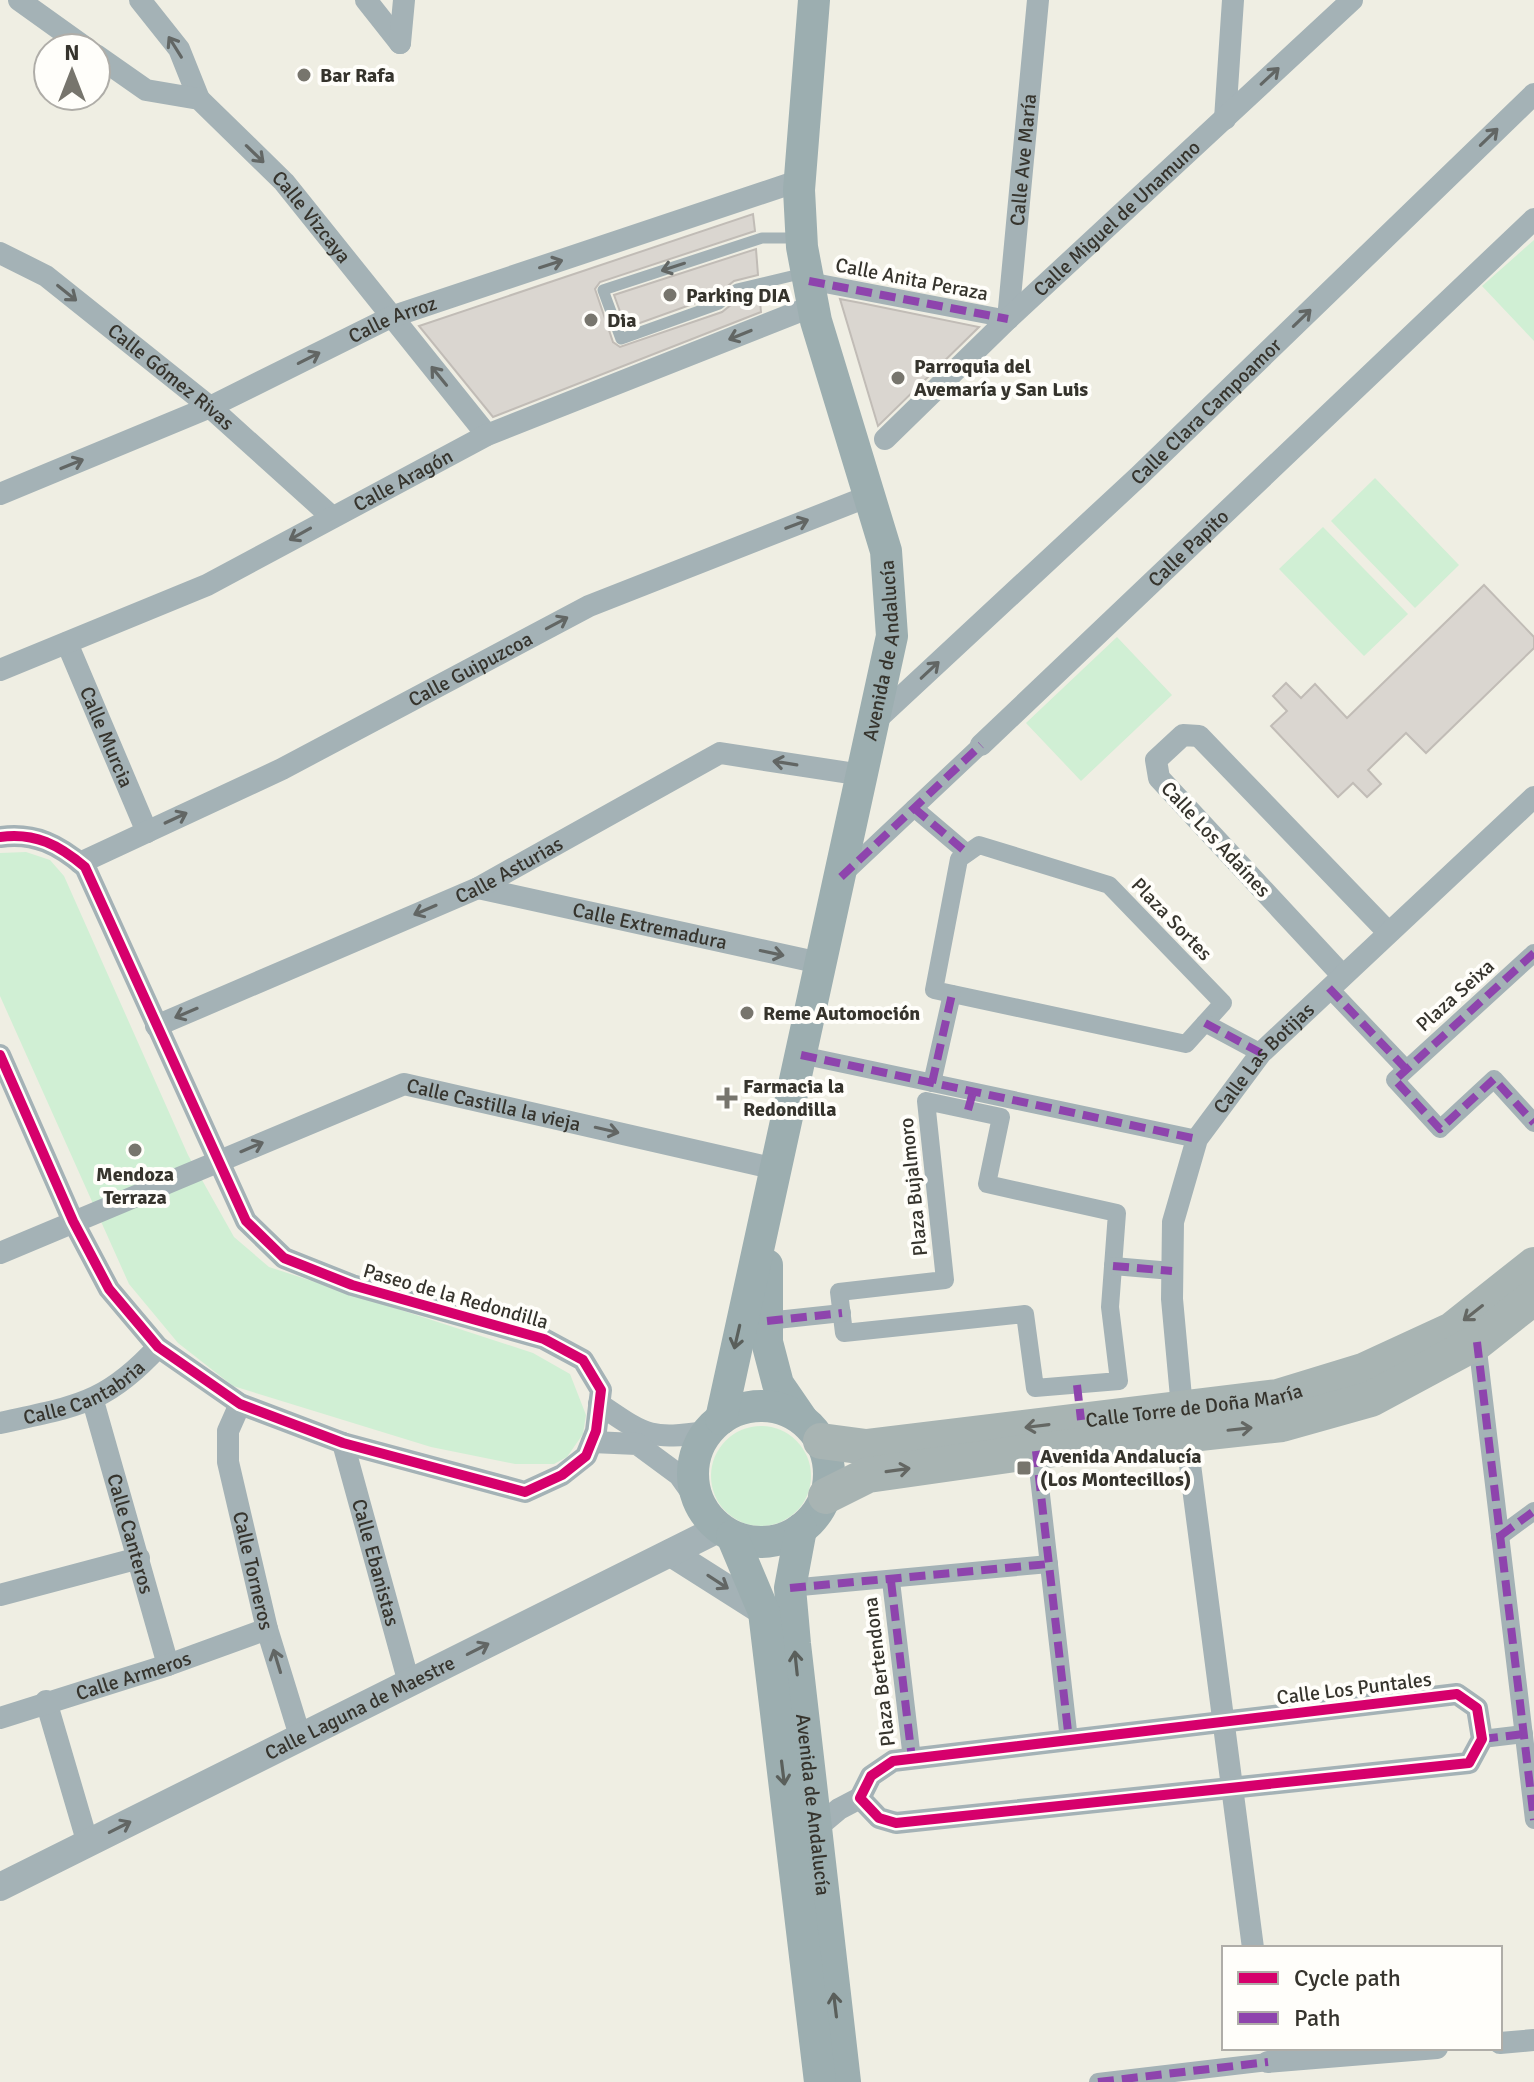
<svg xmlns="http://www.w3.org/2000/svg" width="1534" height="2082" viewBox="0 0 1534 2082" font-family="Signika,sans-serif">
<style>
.green{fill:#d0efd4}
.building{fill:#dad6d0;stroke:#c1bcb6;stroke-width:2}
.lines{fill:none;stroke-linecap:round;stroke-linejoin:round}
.service{stroke:#a4b2b6;stroke-width:11}
.pedestrian{stroke:#a4b2b6;stroke-width:18}
.minor{stroke:#a4b2b6;stroke-width:22}
.tertiary{stroke:#a4b2b6;stroke-width:28}
.secondary{stroke:#9caeb0;stroke-width:32}
.primary{stroke:#a8b4b3;stroke-width:36}
.quiet{stroke:#8e44ad;stroke-width:8;stroke-dasharray:16 8;stroke-linecap:butt}
.cycleway-casing{stroke:#fffefa;stroke-width:15}
.cycleway{stroke:#d6006c;stroke-width:10}
.oneway{stroke:#626664}
.oneway2{stroke:#646763}
.oneway3{stroke:#5a5f5b}
.poi-dot{fill:#77756d;stroke:#fffefa;stroke-width:3}
.labels{text-anchor:middle;stroke-width:8;stroke-linejoin:round;paint-order:stroke}
.poi-label{font-size:20px;font-weight:bold;fill:#36342d;stroke:#fffefa;text-anchor:start}
.street-label{font-size:20px;fill:#36342d;stroke:#fffefa}
</style>
<rect width="100%" height="100%" fill="#efeee3"/>
<g class="green">
<polygon points="1534,240 1534,341 1482,286"/>
<polygon points="1375,478 1459,565 1415,608 1331,521"/>
<polygon points="1323,527 1408,614 1364,656 1279,569"/>
<polygon points="1117,637 1172,695 1081,781 1026,723"/>
<polygon points="26,852 50,860 64,876 188,1155 234,1237 269,1267 533,1353 570,1374 586,1415 583,1434 567,1457 554,1464 515,1464 431,1447 233,1386 178,1343 129,1284 0,996 0,853"/>
<circle cx="761" cy="1476" r="50"/>
</g>
<g class="building">
<polygon points="753,214 755,231 600,282 595,289 613,342 620,347 722,312 741,297 759,292 761,312 493,417 419,326"/>
<polygon points="756,249 758,275 734,281 715,296 626,328 614,295"/>
<polygon points="840,299 861,303 979,327 878,426"/>
<polygon points="1484,585 1534,637 1534,648 1426,753 1406,733 1368,770 1381,784 1367,797 1353,783 1338,797 1271,726 1287,711 1273,696 1286,683 1301,698 1315,684 1347,718"/>
</g>
<g class="lines">
<polyline class="service" points="797,238 762,238 603,290 621,339 719,304 737,289 804,273"/>
<g class="pedestrian">
<polyline points="809,281 1008,319"/>
<polyline points="914,808 967,853"/>
<polygon points="979,845 1109,885 1223,1003 1186,1044 934,990 959,859"/>
<polyline points="843,875 981,745"/>
<polyline points="1534,953 1395,1080 1440,1129 1494,1079 1534,1123"/>
<polyline points="1329,988 1406,1069"/>
<polyline points="1205,1023 1261,1053"/>
<polyline points="801,1055 1197,1139"/>
<polyline points="932,1083 952,994"/>
<polygon points="926,1101 1001,1117 987,1184 1117,1213 1110,1307 1119,1381 1035,1388 1025,1314 844,1333 839,1292 945,1280"/>
<polyline points="1113,1266 1172,1271"/>
<polyline points="767,1321 842,1313"/>
<polyline points="1477,1342 1534,1820"/>
<polyline points="1036,1451 1069,1740"/>
<polyline points="1500,1536 1534,1511"/>
<polyline points="891,1581 912,1759"/>
<polyline points="790,1588 1049,1564"/>
<polyline points="1482,1739 1524,1734"/>
<polyline points="1098,2082 1268,2062"/>
</g>
<g class="minor">
<polyline points="19,0 86,48"/>
<polyline points="140,0 179,49 199,99"/>
<polyline points="366,0 400,43"/>
<polyline points="400,43 404,0"/>
<path id="s1" d="M96 55 146 90 199 99 284 182 487 435"/>
<polyline points="1225,119 1233,0"/>
<path id="s2" d="M0 253 46 276 210 407 332 517"/>
<path id="s3" d="M1008 319 1038 0"/>
<path id="s4" d="M885 439 1008 319 1352 0"/>
<path id="s5" d="M0 494 210 407 391 317 801 180"/>
<path id="s6" d="M67 643 147 832"/>
<path id="s7" d="M0 670 207 585 487 435 813 306"/>
<path id="s8" d="M873 723 1139 476 1534 94"/>
<path id="s9" d="M981 745 1534 219"/>
<path d="M0 837C35 832 59 845 85 867L246 1221 284 1258 352 1285 544 1339 583 1360 601 1390 596 1431 586 1456 562 1475 525 1492 343 1443 240 1404 158 1347 109 1289 73 1221 0 1055"/>
<path id="s10" d="M80 863 282 769 589 606 869 496"/>
<path id="s11" d="M478 888 820 963"/>
<polyline points="1342,975 1159,778 1156,760 1183,735 1199,736 1387,931"/>
<path id="s12" d="M156 1026 478 888 720 753 862 775"/>
<path id="s13" d="M0 1253 404 1084 776 1169"/>
<path id="s14" d="M93 1401 168 1665"/>
<path id="s15" d="M240 1404 228 1431V1462L267 1629 300 1736"/>
<path d="M599 1404C646 1436 649 1440 707 1432"/>
<path id="s16" d="M1182 1408 1172 1299 1173 1222 1197 1139 1261 1053 1534 797"/>
<path id="s17" d="M0 1423C74 1406 104 1406 158 1347"/>
<polyline points="1186,1434 1253,1948"/>
<polyline points="592,1442 637,1444 679,1475 701,1506"/>
<path id="s18" d="M343 1443 409 1683"/>
<polyline points="0,1595 139,1558"/>
<polygon points="1457,1694 1477,1708 1482,1739 1469,1763 896,1823 879,1818 860,1798 871,1776 893,1761"/>
<polyline points="46,1701 88,1844"/>
<path id="s19" d="M0 1718 168 1665 267 1629"/>
<polyline points="814,1830 839,1809 860,1798"/>
<polyline points="1500,2043 1534,2040"/>
<polyline points="1268,2062 1437,2048"/>
</g>
<g class="tertiary">
<polyline points="671,1553 764,1612"/>
<path id="s20" d="M0 1887 720 1528"/>
</g>
<g class="secondary">
<polyline points="767,1265 767,1342 778,1384 802,1419"/>
<circle cx="761" cy="1474" r="68"/>
<path id="s21" d="M721 1419 892 636 886 551 816 321 802 247 799 190 814 0"/>
<path id="s22" d="M801 1529 790 1588 795 1644 845 2082"/>
<polyline points="732,1536 764,1612 820,2082"/>
</g>
<g class="primary">
<path id="s23" d="M821 1441 866 1447 1278 1397 1363 1371 1452 1330 1534 1265"/>
<polyline points="826,1496 868,1475 1036,1451 1282,1424 1371,1399 1477,1342 1534,1297"/>
</g>
<g class="quiet">
<polyline points="809,281 1008,319"/>
<polyline points="914,808 967,853"/>
<polyline points="841,877 981,745"/>
<polyline points="1534,953 1395,1080 1440,1129 1494,1079 1534,1123"/>
<polyline points="1329,988 1406,1069"/>
<polyline points="1205,1023 1261,1053"/>
<polyline points="801,1055 1197,1139"/>
<polyline points="932,1083 952,994"/>
<polyline points="968,1110 973,1092"/>
<polyline points="1113,1266 1172,1271"/>
<polyline points="767,1321 842,1313"/>
<polyline points="1477,1342 1534,1820"/>
<polyline points="1077,1385 1081,1420"/>
<polyline points="1036,1451 1069,1740"/>
<polyline points="1500,1536 1534,1511"/>
<polyline points="891,1581 912,1759"/>
<polyline points="790,1588 1049,1564"/>
<polyline points="1482,1739 1524,1734"/>
<polyline points="1098,2082 1268,2062"/>
</g>
<g class="cycleway-casing">
<g id="cycleway">
<path d="M0 837C35 832 59 845 85 867L246 1221 284 1258 352 1285 544 1339 583 1360 601 1390 596 1431 586 1456 562 1475 525 1492 343 1443 240 1404 158 1347 109 1289 73 1221 0 1055"/>
<polygon points="1457,1694 1477,1708 1482,1739 1469,1763 896,1823 879,1818 860,1798 871,1776 893,1761"/>
</g>
</g>
<use href="#cycleway" class="cycleway"/>
</g>
<defs><path id="oneway-shaft" d="M-6 0H5M1.5-3L5.5 0L1.5 3" fill="none" stroke-width="1.6" stroke-linecap="round" stroke-linejoin="round" transform="scale(2)"/></defs>
<g class="oneway">
<use href="#oneway-shaft" transform="translate(175 47) rotate(-122)"/>
<use href="#oneway-shaft" transform="translate(1270 76) rotate(-43)"/>
<use href="#oneway-shaft" transform="translate(1489 137) rotate(-44)"/>
<use href="#oneway-shaft" transform="translate(255 154) rotate(44)"/>
<use href="#oneway-shaft" transform="translate(551 264) rotate(-18)"/>
<use href="#oneway-shaft" transform="translate(673 267) rotate(162)"/>
<use href="#oneway-shaft" transform="translate(67 293) rotate(39)"/>
<use href="#oneway-shaft" transform="translate(1302 318) rotate(-44)"/>
<use href="#oneway-shaft" transform="translate(740 335) rotate(158)"/>
<use href="#oneway-shaft" transform="translate(309 358) rotate(-27)"/>
<use href="#oneway-shaft" transform="translate(439 376) rotate(-129)"/>
<use href="#oneway-shaft" transform="translate(72 464) rotate(-22)"/>
<use href="#oneway-shaft" transform="translate(797 524) rotate(-21)"/>
<use href="#oneway-shaft" transform="translate(300 534) rotate(151)"/>
<use href="#oneway-shaft" transform="translate(557 623) rotate(-28)"/>
<use href="#oneway-shaft" transform="translate(930 670) rotate(-43)"/>
<use href="#oneway-shaft" transform="translate(785 763) rotate(-171)"/>
<use href="#oneway-shaft" transform="translate(176 818) rotate(-25)"/>
<use href="#oneway-shaft" transform="translate(425 910) rotate(157)"/>
<use href="#oneway-shaft" transform="translate(772 953) rotate(12)"/>
<use href="#oneway-shaft" transform="translate(186 1013) rotate(157)"/>
<use href="#oneway-shaft" transform="translate(607 1130) rotate(13)"/>
<use href="#oneway-shaft" transform="translate(252 1147) rotate(-23)"/>
<use href="#oneway-shaft" transform="translate(718 1582) rotate(33)"/>
<use href="#oneway-shaft" transform="translate(478 1649) rotate(-27)"/>
<use href="#oneway-shaft" transform="translate(277 1661) rotate(-107)"/>
<use href="#oneway-shaft" transform="translate(120 1827) rotate(-27)"/>
</g>
<g class="oneway2">
<use href="#oneway-shaft" transform="translate(1473 1313) rotate(142)"/>
<use href="#oneway-shaft" transform="translate(1037 1426) rotate(173)"/>
<use href="#oneway-shaft" transform="translate(1240 1429) rotate(-6)"/>
<use href="#oneway-shaft" transform="translate(898 1470) rotate(-8)"/>
</g>
<g class="oneway3">
<use href="#oneway-shaft" transform="translate(737 1337) rotate(103)"/>
<use href="#oneway-shaft" transform="translate(796 1663) rotate(-96)"/>
<use href="#oneway-shaft" transform="translate(783 1773) rotate(83)"/>
<use href="#oneway-shaft" transform="translate(835 2005) rotate(-97)"/>
</g>
<g class="poi-dot">
<circle cx="304" cy="75" r="8"/>
<circle cx="670" cy="295" r="8"/>
<circle cx="591" cy="320" r="8"/>
<circle cx="898" cy="378" r="8"/>
<circle cx="747" cy="1013" r="8"/>
<path d="M723 1086h8v8h8v8h-8v8h-8v-8h-8v-8h8z"/>
<circle cx="135" cy="1150" r="8"/>
<rect x="1016" y="1460" width="16" height="16" rx="4"/>
</g>
<g class="labels">
<g class="poi-label">
<text x="320" y="82">Bar Rafa</text>
<text x="686" y="302">Parking DIA</text>
<text x="607" y="327">Dia</text>
<text x="914" y="373">Parroquia del<tspan x="914" dy="23">Avemaría y San Luis</tspan></text>
<text x="763" y="1020">Reme Automoción</text>
<text x="743" y="1093">Farmacia la<tspan x="743" dy="23">Redondilla</tspan></text>
<text x="135" y="1181" text-anchor="middle">Mendoza<tspan x="135" dy="23">Terraza</tspan></text>
<text x="1040" y="1463">Avenida Andalucía<tspan x="1040" dy="23">(Los Montecillos)</tspan></text>
</g>
<g class="street-label">
<text dy="7" stroke="none"><textPath href="#s3" startOffset="160">Calle Ave María</textPath></text>
<text dy="7" stroke="none"><textPath href="#s1" startOffset="278">Calle Vizcaya</textPath></text>
<text dy="7" stroke="none"><textPath href="#s4" startOffset="320">Calle Miguel de Unamuno</textPath></text>
<text transform="translate(912 279) rotate(11)" y="7">Calle Anita Peraza</text>
<text dy="7" stroke="none"><textPath href="#s5" startOffset="430">Calle Arroz</textPath></text>
<text dy="7" stroke="none"><textPath href="#s2" startOffset="212">Calle Gómez Rivas</textPath></text>
<text dy="7" stroke="none"><textPath href="#s8" startOffset="456">Calle Clara Campoamor</textPath></text>
<text dy="7" stroke="none"><textPath href="#s7" startOffset="446">Calle Aragón</textPath></text>
<text dy="7" stroke="none"><textPath href="#s9" startOffset="286">Calle Papito</textPath></text>
<text dy="7" stroke="none"><textPath href="#s21" startOffset="786">Avenida de Andalucía</textPath></text>
<text dy="7" stroke="none"><textPath href="#s10" startOffset="436">Calle Guipuzcoa</textPath></text>
<text dy="7" stroke="none"><textPath href="#s6" startOffset="102">Calle Murcia</textPath></text>
<text transform="translate(1216 839) rotate(47)" y="7">Calle Los Adaínes</text>
<text dy="7" stroke="none"><textPath href="#s12" startOffset="386">Calle Asturias</textPath></text>
<text transform="translate(1172 919) rotate(46)" y="7">Plaza Sortes</text>
<text dy="7" stroke="none"><textPath href="#s11" startOffset="176">Calle Extremadura</textPath></text>
<text transform="translate(1455 995) rotate(-42)" y="7">Plaza Seixa</text>
<text dy="7" stroke="none"><textPath href="#s16" startOffset="378">Calle Las Botijas</textPath></text>
<text dy="7" stroke="none"><textPath href="#s13" startOffset="530">Calle Castilla la vieja</textPath></text>
<text transform="translate(913 1187) rotate(-96)" y="7">Plaza Bujalmoro</text>
<text transform="translate(456 1296) rotate(16)" y="7">Paseo de la Redondilla</text>
<text dy="7" stroke="none"><textPath href="#s17" startOffset="90">Calle Cantabria</textPath></text>
<text dy="7" stroke="none"><textPath href="#s23" startOffset="376">Calle Torre de Doña María</textPath></text>
<text dy="7" stroke="none"><textPath href="#s14" startOffset="138">Calle Canteros</textPath></text>
<text dy="7" stroke="none"><textPath href="#s18" startOffset="124">Calle Ebanistas</textPath></text>
<text dy="7" stroke="none"><textPath href="#s15" startOffset="172">Calle Torneros</textPath></text>
<text transform="translate(879 1672) rotate(-97)" y="7">Plaza Bertendona</text>
<text dy="7" stroke="none"><textPath href="#s19" startOffset="140">Calle Armeros</textPath></text>
<text transform="translate(1354 1688) rotate(-7)" y="7">Calle Los Puntales</text>
<text dy="7" stroke="none"><textPath href="#s20" startOffset="402">Calle Laguna de Maestre</textPath></text>
<text dy="7" stroke="none"><textPath href="#s22" startOffset="278">Avenida de Andalucía</textPath></text>
</g>
</g>
<rect x="1222" y="1946" width="280" height="104" fill="#fffefa" stroke="#afada8" stroke-width="2"/>
<rect x="1238" y="1972" width="40" height="12" fill="#d6006c" stroke="#afada8" stroke-width="2"/>
<text x="1294" y="1986" font-size="24" fill="#36342d">Cycle path</text>
<rect x="1238" y="2012" width="40" height="12" fill="#8e44ad" stroke="#afada8" stroke-width="2"/>
<text x="1294" y="2026" font-size="24" fill="#36342d">Path</text>
<g transform="translate(72 72)"><circle r="38" fill="#fffefa" stroke="#afada8" stroke-width="2"/>
<path d="M0-6L14 30L0 20L-14 30Z" fill="#77756d"/>
<text y="-12" font-size="22" font-weight="bold" text-anchor="middle" fill="#36342d">N</text>
</g>
</svg>
